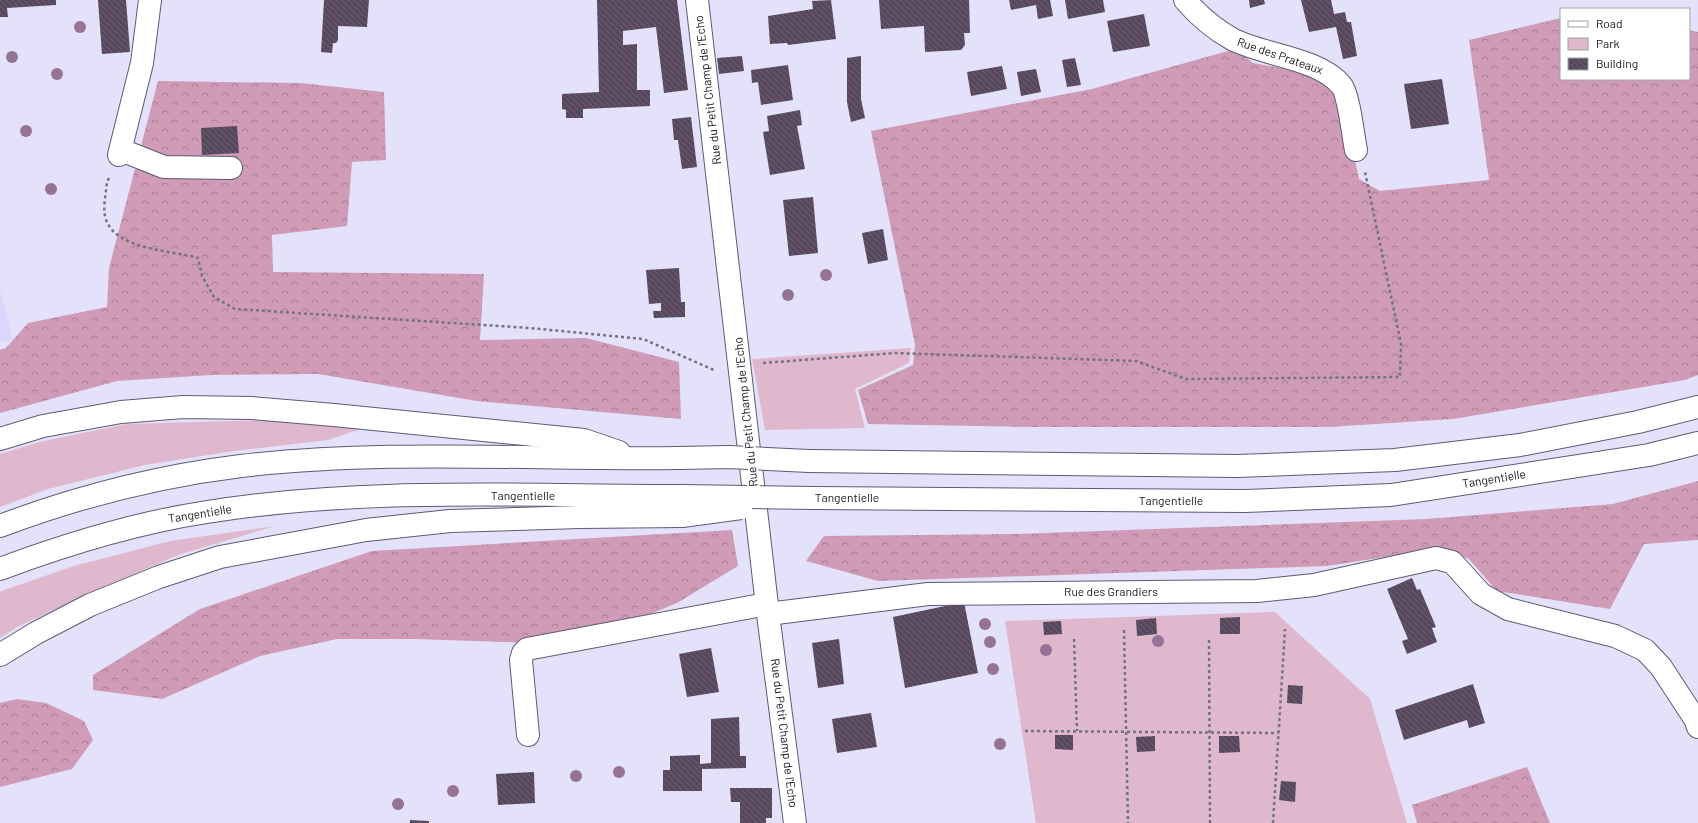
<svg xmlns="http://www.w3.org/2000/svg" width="1698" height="823" viewBox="0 0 1698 823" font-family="Barlow,sans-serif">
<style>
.built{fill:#dbd7fc}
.green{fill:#dfb8cd}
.forest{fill:url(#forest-crowns)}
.building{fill:url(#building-back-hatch)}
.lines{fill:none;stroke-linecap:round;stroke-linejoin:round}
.minor-casing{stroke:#5d5b74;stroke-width:24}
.major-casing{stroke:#5d5b74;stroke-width:24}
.path{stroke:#737282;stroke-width:2.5;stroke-dasharray:3 3;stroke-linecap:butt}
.minor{stroke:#fff;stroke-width:22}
.major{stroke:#fff;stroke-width:22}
.major-bridge-casing{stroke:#5d5b74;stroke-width:24;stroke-linecap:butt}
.major-bridge{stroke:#fff;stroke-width:22}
.tree{fill:#967394}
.labels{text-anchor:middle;stroke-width:4;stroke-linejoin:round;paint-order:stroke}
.street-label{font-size:12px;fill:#16151f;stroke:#fff}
</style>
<defs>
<pattern id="forest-crowns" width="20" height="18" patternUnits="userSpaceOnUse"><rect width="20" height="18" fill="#cf9bb7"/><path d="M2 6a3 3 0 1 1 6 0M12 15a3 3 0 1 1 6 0" fill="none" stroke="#a77d94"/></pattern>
<pattern id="building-back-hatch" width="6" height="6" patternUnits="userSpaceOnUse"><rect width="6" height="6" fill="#58485e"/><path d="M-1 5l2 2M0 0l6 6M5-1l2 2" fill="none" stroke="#6b5f71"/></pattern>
</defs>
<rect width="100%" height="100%" fill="#e4e2fa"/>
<polygon class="built" points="0,290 13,339 0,343"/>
<g class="green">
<polygon points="911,348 909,363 855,389 865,428 765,430 752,359"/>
<polygon points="264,420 363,428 328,440 234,451 145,465 48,489 0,507 0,454 39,442 126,424"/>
<polygon points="275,526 178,555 86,595 17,627 0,638 0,592 4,590 74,566 170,541"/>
<polygon points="1275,612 1370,699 1407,823 1036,823 1005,621"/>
</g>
<g class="forest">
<polygon points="1561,18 1561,79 1689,79 1689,30 1698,32 1698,375 1685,380 1453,419 1329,427 1031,427 868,424 858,390 913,365 915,345 871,131 1092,89 1235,49 1253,63 1324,76 1341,94 1359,179 1380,191 1489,180 1469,40"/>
<polygon points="158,81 300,83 384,92 386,160 352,162 347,226 272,235 273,272 484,274 480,340 586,338 679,362 681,419 477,401 318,374 212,375 117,381 0,413 0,350 6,348 28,323 107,307 109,268"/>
<polygon points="1698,481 1698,540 1644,544 1610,609 1497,591 1468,558 1423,551 1327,566 878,581 806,561 824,536 1015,534 1427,519 1613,504"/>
<polygon points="732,530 738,566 677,603 612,630 535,643 415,639 337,639 260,656 162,699 93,690 93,675 200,609 372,551"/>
<polygon points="17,699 46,703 84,721 93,740 72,769 0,787 0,703"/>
<polygon points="1527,767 1550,823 1417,823 1412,805"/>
</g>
<g class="building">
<polygon points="0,0 56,0 56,5 7,8 8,17 0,17"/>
<polygon points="98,0 126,0 130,52 102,54"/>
<polygon points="324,0 369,0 367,27 338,26 338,40 336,43 333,43 332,53 321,52"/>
<polygon points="597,0 677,0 688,90 664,93 656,27 623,31 623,45 637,44 637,90 650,90 650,106 583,109 583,118 566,118 566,110 562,109 562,94 599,92"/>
<polygon points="831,0 836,39 788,45 787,43 770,44 768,16 813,9 812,1"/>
<polygon points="879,0 969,0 970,33 964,33 965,45 961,50 925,52 924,26 881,29"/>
<polygon points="1009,0 1050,0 1053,16 1038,19 1036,5 1011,10"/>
<polygon points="1065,0 1103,0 1105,12 1068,19"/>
<polygon points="1249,0 1264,0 1265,4 1250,8"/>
<polygon points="1301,0 1331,0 1334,14 1345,12 1347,22 1351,22 1357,56 1343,59 1336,27 1309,32"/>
<polygon points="1144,14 1150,46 1113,52 1107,21"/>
<polygon points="742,56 744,71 719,74 717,58"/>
<polygon points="861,56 861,99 865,118 851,122 847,102 847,58"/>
<polygon points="1075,58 1081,85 1067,87 1062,60"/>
<polygon points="788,65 793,100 761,105 758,82 752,83 751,70"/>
<polygon points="1002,66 1007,89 971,96 967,72"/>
<polygon points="1036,69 1041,92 1021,96 1017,72"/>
<polygon points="1442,79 1449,124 1411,129 1404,84"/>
<polygon points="800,110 802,125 797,126 805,169 770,175 763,132 769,131 767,116"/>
<polygon points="691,117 697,167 682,169 678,140 674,140 672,119"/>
<polygon points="237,126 239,153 202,155 201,128"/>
<polygon points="813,197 818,253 789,256 783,200"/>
<polygon points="883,229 888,260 868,264 862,233"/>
<polygon points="679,268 681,302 685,302 685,317 654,318 653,311 661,311 661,303 649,304 646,270"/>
<polygon points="1412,578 1417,590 1420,589 1436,627 1432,628 1437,642 1407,654 1402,641 1408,639 1387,589"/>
<polygon points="964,602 978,673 905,688 893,617"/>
<polygon points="1240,617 1240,634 1220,634 1220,618"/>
<polygon points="1156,618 1157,634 1137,636 1136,620"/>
<polygon points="1061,621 1062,634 1044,635 1043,622"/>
<polygon points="839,639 844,684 818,688 812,643"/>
<polygon points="711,648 719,692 687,697 679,654"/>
<polygon points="1473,684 1485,723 1469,728 1467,720 1404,740 1395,710"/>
<polygon points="1288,685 1303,686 1302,704 1287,703"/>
<polygon points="871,713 877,747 837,753 832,719"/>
<polygon points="739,717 740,756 746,756 746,768 702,769 702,791 663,791 663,770 670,770 670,756 700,755 700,764 711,763 711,719"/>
<polygon points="1055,735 1073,735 1073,750 1055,749"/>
<polygon points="1155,736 1155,751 1137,752 1136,737"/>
<polygon points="1219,736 1239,736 1240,752 1219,753"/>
<polygon points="534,772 535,803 498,805 496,774"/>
<polygon points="1281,781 1296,782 1295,802 1279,800"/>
<polygon points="730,788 772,788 772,818 766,818 766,823 740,823 740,802 731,802"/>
<polygon points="410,820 429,821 429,823 410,823"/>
</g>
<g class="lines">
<g class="minor-casing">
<g id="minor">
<polyline points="697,0 768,614 795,823"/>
<path d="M1185 0C1198 15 1214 29 1232 39 1262 55 1319 58 1341 85 1349 94 1353 136 1356 150"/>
<polyline points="121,150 164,167 231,168"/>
<polyline points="119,155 142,63 150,0"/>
<polyline points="768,614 928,594 1257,591 1314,585 1436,558 1452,562 1481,594 1508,609 1615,636 1645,650 1661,667 1695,719 1698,727"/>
<polyline points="528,735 521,660 523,653 527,649 767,604"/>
</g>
</g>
<g class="major-casing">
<g id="major">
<polyline points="0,439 43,426 121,412 183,407 252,408 334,415 584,440 619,452"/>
<polyline points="809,461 1237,466 1395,460 1520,445 1638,422 1698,407"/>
<polyline points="813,498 1245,501 1391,495 1649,455 1698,443"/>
<path d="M0 526C77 497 159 476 241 466 386 449 533 460 679 458"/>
<path d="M0 569C67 544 135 523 207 512 362 487 524 496 681 496"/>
<polyline points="0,655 36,633 90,605 159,577 220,557 366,530 450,521 580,517 682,516"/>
</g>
</g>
<g class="path">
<path d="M109 178 107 182C106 193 103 206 105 216 112 250 171 250 198 258L202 276 214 297 235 309 530 328 643 339 714 370"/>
<polyline points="763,363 895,353 1136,361 1186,379 1400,377 1401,344 1365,172"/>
<polyline points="1124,630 1128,823"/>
<polyline points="1074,639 1077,731"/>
<polyline points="1209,640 1210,823"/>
<polyline points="1025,731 1278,733"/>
<polyline points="1273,823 1285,629"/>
</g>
<use href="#minor" class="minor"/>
<use href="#major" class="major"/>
<g class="major-bridge-casing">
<g id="major-bridge">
<polyline points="679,458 729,457 809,461"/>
<polyline points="681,496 813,498"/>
<polyline points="682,516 741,508"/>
</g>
</g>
<use href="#major-bridge" class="major-bridge"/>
</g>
<g class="tree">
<circle cx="80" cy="27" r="6"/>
<circle cx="12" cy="57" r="6"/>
<circle cx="57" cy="74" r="6"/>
<circle cx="26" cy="131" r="6"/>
<circle cx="51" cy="189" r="6"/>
<circle cx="826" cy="275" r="6"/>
<circle cx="788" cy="295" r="6"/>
<circle cx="985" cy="624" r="6"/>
<circle cx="1158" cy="641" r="6"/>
<circle cx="990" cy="642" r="6"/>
<circle cx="1046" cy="650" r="6"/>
<circle cx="993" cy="669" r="6"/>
<circle cx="1000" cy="744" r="6"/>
<circle cx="619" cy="772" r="6"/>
<circle cx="576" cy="776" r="6"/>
<circle cx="453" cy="791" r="6"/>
<circle cx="398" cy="804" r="6"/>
</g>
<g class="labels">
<g class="street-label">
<text transform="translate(1280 56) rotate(19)" y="4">Rue des Prateaux</text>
<text transform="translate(708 90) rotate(-97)" y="4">Rue du Petit Champ de l'Echo</text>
<text transform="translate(746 412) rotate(-96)" y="4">Rue du Petit Champ de l'Echo</text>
<text transform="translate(1494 479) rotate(-9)" y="4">Tangentielle</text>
<text x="523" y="500">Tangentielle</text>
<text x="847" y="502">Tangentielle</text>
<text x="1171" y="505">Tangentielle</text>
<text transform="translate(200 514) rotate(-9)" y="4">Tangentielle</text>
<text x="1111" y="596">Rue des Grandiers</text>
<text transform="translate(784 733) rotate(83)" y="4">Rue du Petit Champ de l'Echo</text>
</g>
</g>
<rect x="1560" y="8" width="130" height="72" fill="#ffffff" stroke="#a2a1a5"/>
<rect x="1568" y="21" width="20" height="6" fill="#ffffff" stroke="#a2a1a5"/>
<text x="1596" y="28" font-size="12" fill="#16151f">Road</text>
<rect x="1568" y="38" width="20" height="12" fill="#dfb8cd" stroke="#a2a1a5"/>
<text x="1596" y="48" font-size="12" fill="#16151f">Park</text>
<rect x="1568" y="58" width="20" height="12" fill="url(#building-back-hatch)" stroke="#a2a1a5"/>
<text x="1596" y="68" font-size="12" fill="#16151f">Building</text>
</svg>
